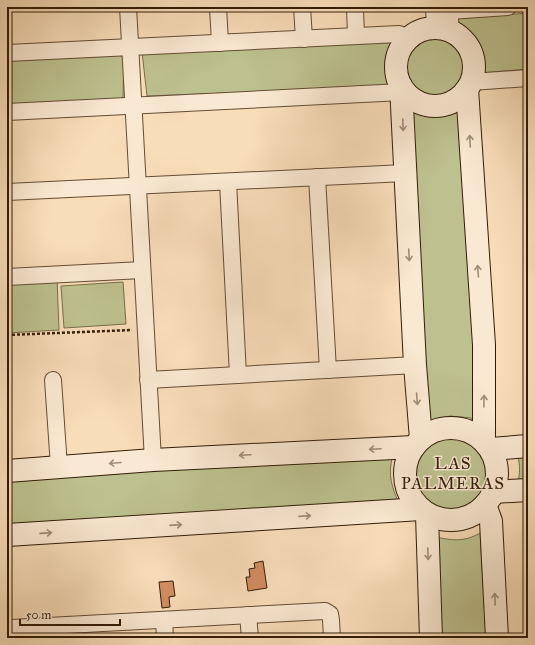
<svg xmlns="http://www.w3.org/2000/svg" width="535" height="645" viewBox="0 0 535 645" font-family="'IM FELL Great Primer',serif">
<style>
.green{fill:#bdc18f;stroke:#786e4c}
.building{fill:#d28c61;stroke:#321c08}
.lines{fill:none;stroke-linecap:round;stroke-linejoin:round}
.street-casing{stroke:#644c34;stroke-width:18}
.secondary-casing{stroke:#321c08;stroke-width:24}
.path{stroke:#321c08;stroke-width:2.5;stroke-dasharray:3 2;stroke-linecap:butt}
.street{stroke:#fae9d2;stroke-width:16}
.secondary{stroke:#fae9d2;stroke-width:22}
.oneway{stroke:#a08d77}
.labels{text-anchor:middle;stroke-width:3;stroke-linejoin:round;paint-order:stroke}
.neighbourhood-label{font-size:17px;letter-spacing:1px;fill:#321c08;stroke:#fae9d2}
</style>
<rect width="100%" height="100%" fill="#f8ddb9"/>
<filter id="stains"><feTurbulence type="fractalNoise" baseFrequency=".005" numOctaves="4"/><feColorMatrix values="0 0 0 0 .2 0 0 0 0 .09 0 0 0 0 .02 0 0 0 .5 -.17"/></filter>
<radialGradient id="worn" r=".72"><stop offset=".6" stop-color="#630" stop-opacity="0"/><stop offset="1" stop-color="#630" stop-opacity=".3"/></radialGradient>
<g class="green">
<polygon points="528,13 528,69 481,73 478,52 457,27 455,19"/>
<circle cx="435" cy="68" r="32"/>
<polygon points="391,41 388,87 147,96 142,52"/>
<polygon points="124,54 123,99 7,105 7,59"/>
<path d="M459 107 480 421 475 424 471 418 450 416 430 422 431 427 425 424 412 113C419 110 423 111 431 111 441 112 450 111 459 107Z"/>
<polygon points="57,278 59,330 7,333 7,281"/>
<polygon points="123,282 126,324 64,328 61,286"/>
<circle cx="451" cy="473" r="37"/>
<path d="M394 453C387 471 391 486 399 503L7 527V476Z"/>
<path d="M518 456H528V481L518 482C520 473 520 466 518 456Z"/>
<path d="M480 533 486 638H436L431 536C450 540 463 543 480 533Z"/>
</g>
<g class="building">
<polygon points="263,561 267,588 248,591 246,577 250,577 249,569 255,568 254,563"/>
<polygon points="173,581 175,596 169,597 170,607 162,608 159,582"/>
</g>
<g class="lines">
<g class="street-casing">
<g id="street">
<polyline points="128,7 153,460"/>
<polyline points="218,7 220,43"/>
<polyline points="302,7 304,39"/>
<polyline points="355,7 356,36"/>
<polyline points="434,7 435,29"/>
<polyline points="449,7 451,32"/>
<polyline points="449,11 508,7"/>
<polyline points="7,53 399,34 410,38"/>
<polyline points="471,82 528,78"/>
<polyline points="7,112 402,92"/>
<polyline points="317,177 328,370"/>
<polyline points="228,182 238,375"/>
<polyline points="7,192 405,173"/>
<polyline points="7,277 142,270"/>
<polyline points="53,380 59,467"/>
<polyline points="148,380 415,365"/>
<polyline points="248,615 250,638"/>
<polyline points="164,620 165,638"/>
<polyline points="7,630 11,628 325,611 330,614 331,620 332,638"/>
</g>
</g>
<g class="secondary-casing">
<g id="secondary">
<circle cx="435" cy="67" r="39"/>
<polyline points="401,86 415,365 421,439"/>
<polyline points="467,89 484,345 484,440"/>
<circle cx="451" cy="474" r="46"/>
<polyline points="491,449 528,446"/>
<polyline points="7,471 153,460 414,447"/>
<polyline points="493,492 528,490"/>
<polyline points="485,505 491,521 497,638"/>
<polyline points="427,515 431,638"/>
<polyline points="7,535 421,509"/>
</g>
</g>
<polyline class="path" points="7,335 132,330"/>
<use href="#street" class="street"/>
<use href="#secondary" class="secondary"/>
</g>
<defs><path id="oneway-shaft" d="M-6 0H5M1.5-3L5.5 0L1.5 3" fill="none" stroke-width="1.6" stroke-linecap="round" stroke-linejoin="round"/></defs>
<g class="oneway">
<use href="#oneway-shaft" transform="translate(403 125) rotate(88)"/>
<use href="#oneway-shaft" transform="translate(470 141) rotate(-93)"/>
<use href="#oneway-shaft" transform="translate(409 255) rotate(87)"/>
<use href="#oneway-shaft" transform="translate(478 271) rotate(-94)"/>
<use href="#oneway-shaft" transform="translate(417 399) rotate(86)"/>
<use href="#oneway-shaft" transform="translate(484 401) rotate(-89)"/>
<use href="#oneway-shaft" transform="translate(375 449) rotate(177)"/>
<use href="#oneway-shaft" transform="translate(245 455) rotate(177)"/>
<use href="#oneway-shaft" transform="translate(115 463) rotate(175)"/>
<use href="#oneway-shaft" transform="translate(305 516) rotate(-4)"/>
<use href="#oneway-shaft" transform="translate(176 525) rotate(-4)"/>
<use href="#oneway-shaft" transform="translate(46 533) rotate(-4)"/>
<use href="#oneway-shaft" transform="translate(428 554) rotate(88)"/>
<use href="#oneway-shaft" transform="translate(495 599) rotate(-92)"/>
</g>
<g class="labels">
<g class="neighbourhood-label">
<text x="453" y="469">LAS<tspan x="453" dy="20">PALMERAS</tspan></text>
</g>
</g>
<rect width="535" height="645" fill="none" stroke="#f8ddb9" stroke-width="24"/>
<rect x="8" y="8" width="519" height="629" fill="none" stroke="#321c08" stroke-width="2"/>
<rect x="12" y="12" width="511" height="621" fill="none" stroke="#321c08"/>
<path d="M20 619v6h100v-6" fill="none" stroke="#321c08" stroke-width="2"/>
<text x="26" y="619" font-size="12" fill="#321c08" stroke="#fae9d2" stroke-width="3" paint-order="stroke">50 m</text>
<rect width="100%" height="100%" filter="url(#stains)"/>
<rect width="100%" height="100%" fill="url(#worn)"/>
</svg>
